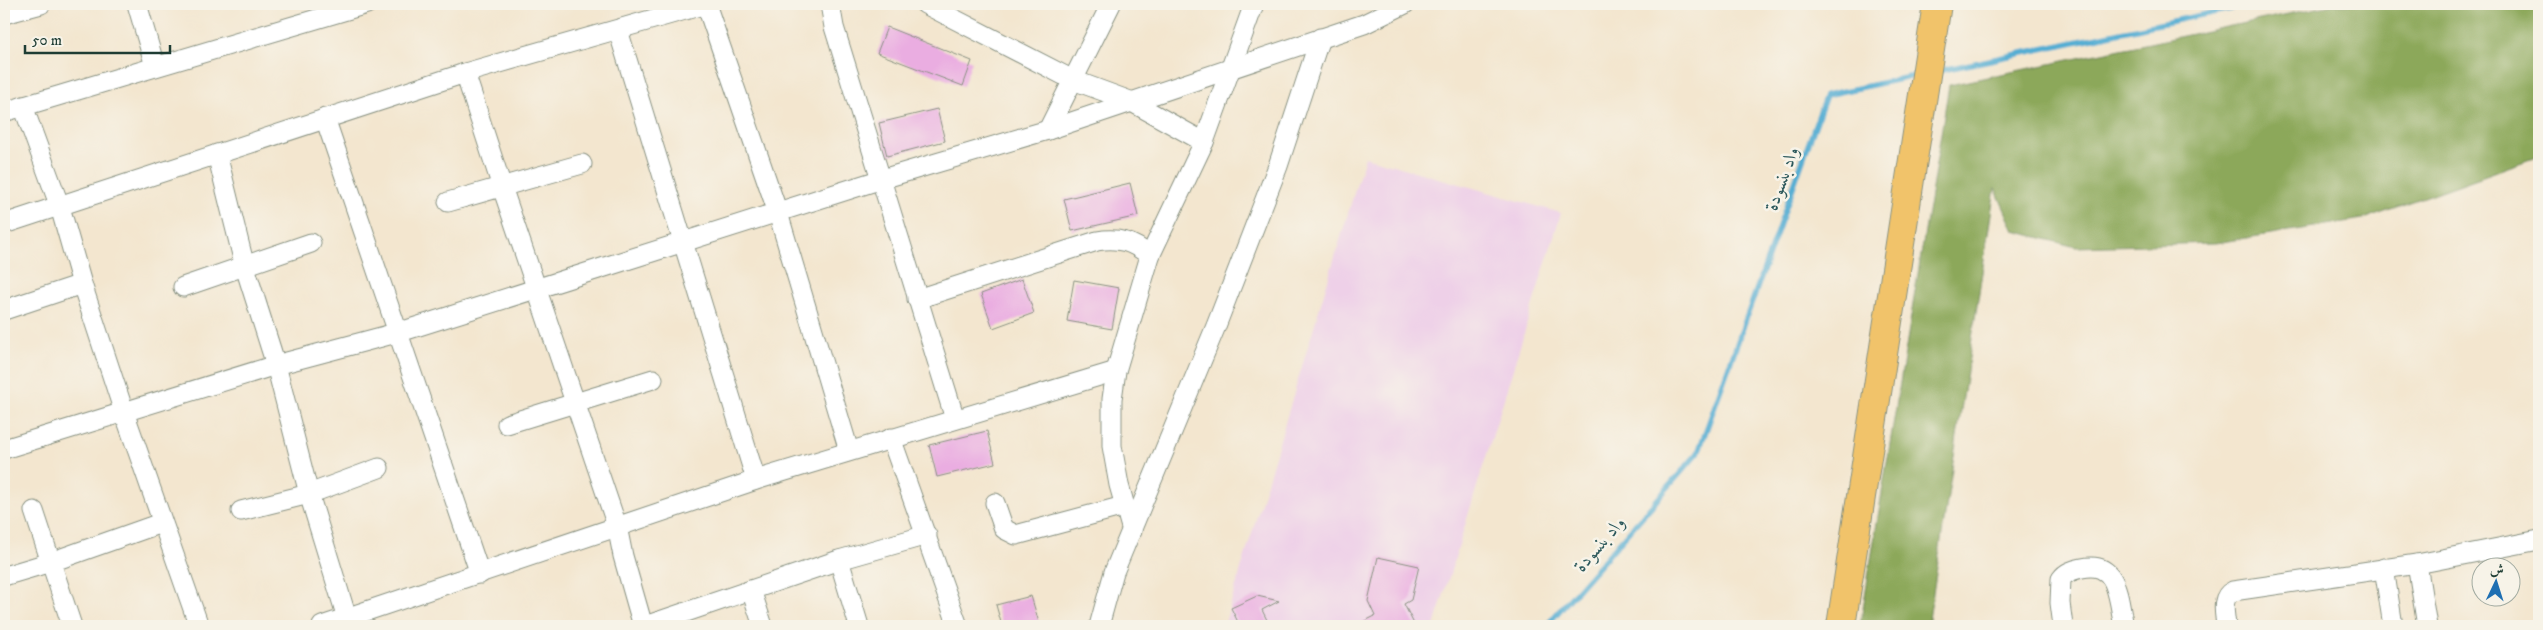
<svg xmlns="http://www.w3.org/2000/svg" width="2543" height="630" viewBox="0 0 2543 630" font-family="'IM FELL DW Pica',Amiri,serif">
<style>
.built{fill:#eed0e8}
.forest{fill:#8ca85a;stroke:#567247}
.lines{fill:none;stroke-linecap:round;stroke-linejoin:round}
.stream{stroke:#56aed3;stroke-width:5.5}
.building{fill:#eaade1}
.street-casing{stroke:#899282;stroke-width:21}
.primary-casing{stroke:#899282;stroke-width:30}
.street{stroke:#fff;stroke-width:19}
.primary{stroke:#f1c36a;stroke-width:28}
.labels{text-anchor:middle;stroke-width:5;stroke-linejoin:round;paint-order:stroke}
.water-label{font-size:19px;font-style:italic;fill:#2d595c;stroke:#f7f3e8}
</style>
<rect width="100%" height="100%" fill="#f7f3e8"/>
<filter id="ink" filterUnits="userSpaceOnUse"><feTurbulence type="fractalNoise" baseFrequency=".02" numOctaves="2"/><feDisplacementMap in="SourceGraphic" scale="10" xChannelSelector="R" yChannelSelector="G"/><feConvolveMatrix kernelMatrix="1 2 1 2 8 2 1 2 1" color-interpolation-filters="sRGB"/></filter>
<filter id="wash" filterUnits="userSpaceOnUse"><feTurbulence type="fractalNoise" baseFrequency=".0096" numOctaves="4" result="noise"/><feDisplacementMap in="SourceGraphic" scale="20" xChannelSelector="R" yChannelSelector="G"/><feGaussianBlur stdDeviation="1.12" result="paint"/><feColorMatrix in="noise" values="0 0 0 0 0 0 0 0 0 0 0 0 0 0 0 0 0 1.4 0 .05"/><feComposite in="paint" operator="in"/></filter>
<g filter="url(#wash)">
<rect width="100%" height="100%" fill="#f3e6cf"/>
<polygon class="built" points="1365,157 1561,213 1434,626 1224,626"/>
<polygon class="forest" points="2336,4 2539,4 2539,156 2363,219 2216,243 2076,247 2014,231 1995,188 1928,626 1860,626 1949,85"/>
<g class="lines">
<g class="stream">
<polyline points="1933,72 2230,9 2240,4"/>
<polyline points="1546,626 1698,453 1826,95 1919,75"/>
</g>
</g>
<g id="blocks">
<g class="building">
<polygon points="887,27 972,61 963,86 877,53"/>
<polygon points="937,109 945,141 887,156 879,123"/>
<polygon points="1130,183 1138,216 1072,231 1064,199"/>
<polygon points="1022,279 1034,313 993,328 981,294"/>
<polygon points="1074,280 1119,288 1112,329 1067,321"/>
<polygon points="987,431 995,463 937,477 929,445"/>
<polygon points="1378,557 1419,566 1411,600 1404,604 1415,626 1355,626 1375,616 1368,601"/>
<polygon points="1031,596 1040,626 1002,626 996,605"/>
<polygon points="1257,596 1279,601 1262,610 1270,626 1240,626 1231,608"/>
</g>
</g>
</g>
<g filter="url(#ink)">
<use href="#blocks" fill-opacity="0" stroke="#899282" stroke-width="1"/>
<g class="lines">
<g class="street-casing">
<g id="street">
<polyline points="137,4 155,66"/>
<polyline points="706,4 778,213 849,451"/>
<polyline points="830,4 834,27 955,419"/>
<polyline points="925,4 1073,80 1130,101 1204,142"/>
<polyline points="4,14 41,4"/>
<polyline points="618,30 756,480"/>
<polyline points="465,73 502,187 617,526 623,556 643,626"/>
<polyline points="23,106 60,207 82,284 124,412 199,626"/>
<polyline points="4,112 367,4"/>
<polyline points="325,118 480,574"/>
<polyline points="1048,130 1111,4"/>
<polyline points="217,154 245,267 276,365 309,494 347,618"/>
<polyline points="448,202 582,164"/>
<polyline points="4,224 465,73 706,4"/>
<polyline points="183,287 311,243"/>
<path d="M917 299 1097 241C1119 237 1133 242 1150 256"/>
<polyline points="4,310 82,284"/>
<polyline points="507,424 653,379"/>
<polyline points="891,438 958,626"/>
<polyline points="4,449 276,365 400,332 882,179 1048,130 1364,24 1405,4"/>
<polyline points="995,503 1004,529 1016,535 1124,506"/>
<polyline points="34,511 72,626"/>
<polyline points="241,511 309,494 379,468"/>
<polyline points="1132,531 1119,485 1112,446 1112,399 1116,371 1150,256 1204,142 1254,4"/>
<polyline points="839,560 859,626"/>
<polyline points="2417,564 2427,626"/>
<polyline points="2384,568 2393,626"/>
<polyline points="4,576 51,562 161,523"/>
<polyline points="751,590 763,626"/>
<polyline points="322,626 756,480 1116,371"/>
<polyline points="645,626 839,560 927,535"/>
<polyline points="1099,626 1114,572 1216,326 1278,166 1320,38"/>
<path d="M2063 626 2060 603 2061 579C2066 572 2073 570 2082 568 2119 560 2118 600 2124 626"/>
<path d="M2226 626C2225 614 2220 597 2233 591L2417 564 2539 540"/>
</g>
</g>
<g class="primary-casing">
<polyline id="primary" points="1841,626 1937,4"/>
</g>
<use href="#street" class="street"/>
<use href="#primary" class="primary"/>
</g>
</g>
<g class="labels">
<g class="water-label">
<text transform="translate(1781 178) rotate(-70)" y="7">واد بنسودة</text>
<text transform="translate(1599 543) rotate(-49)" y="7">واد بنسودة</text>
</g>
</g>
<rect width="2543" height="630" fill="none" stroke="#f7f3e8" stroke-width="20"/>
<g transform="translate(2496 582) rotate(4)"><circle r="24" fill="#f7f3e8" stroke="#a1aaa0"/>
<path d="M0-4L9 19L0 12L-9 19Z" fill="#1f6fb2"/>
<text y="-8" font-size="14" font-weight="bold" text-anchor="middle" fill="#1f3d34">ش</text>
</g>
<path d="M25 45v8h145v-8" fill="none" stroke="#1f3d34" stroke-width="2.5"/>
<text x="32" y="45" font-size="15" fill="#1f3d34" stroke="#f7f3e8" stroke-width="4" paint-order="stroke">50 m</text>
</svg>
